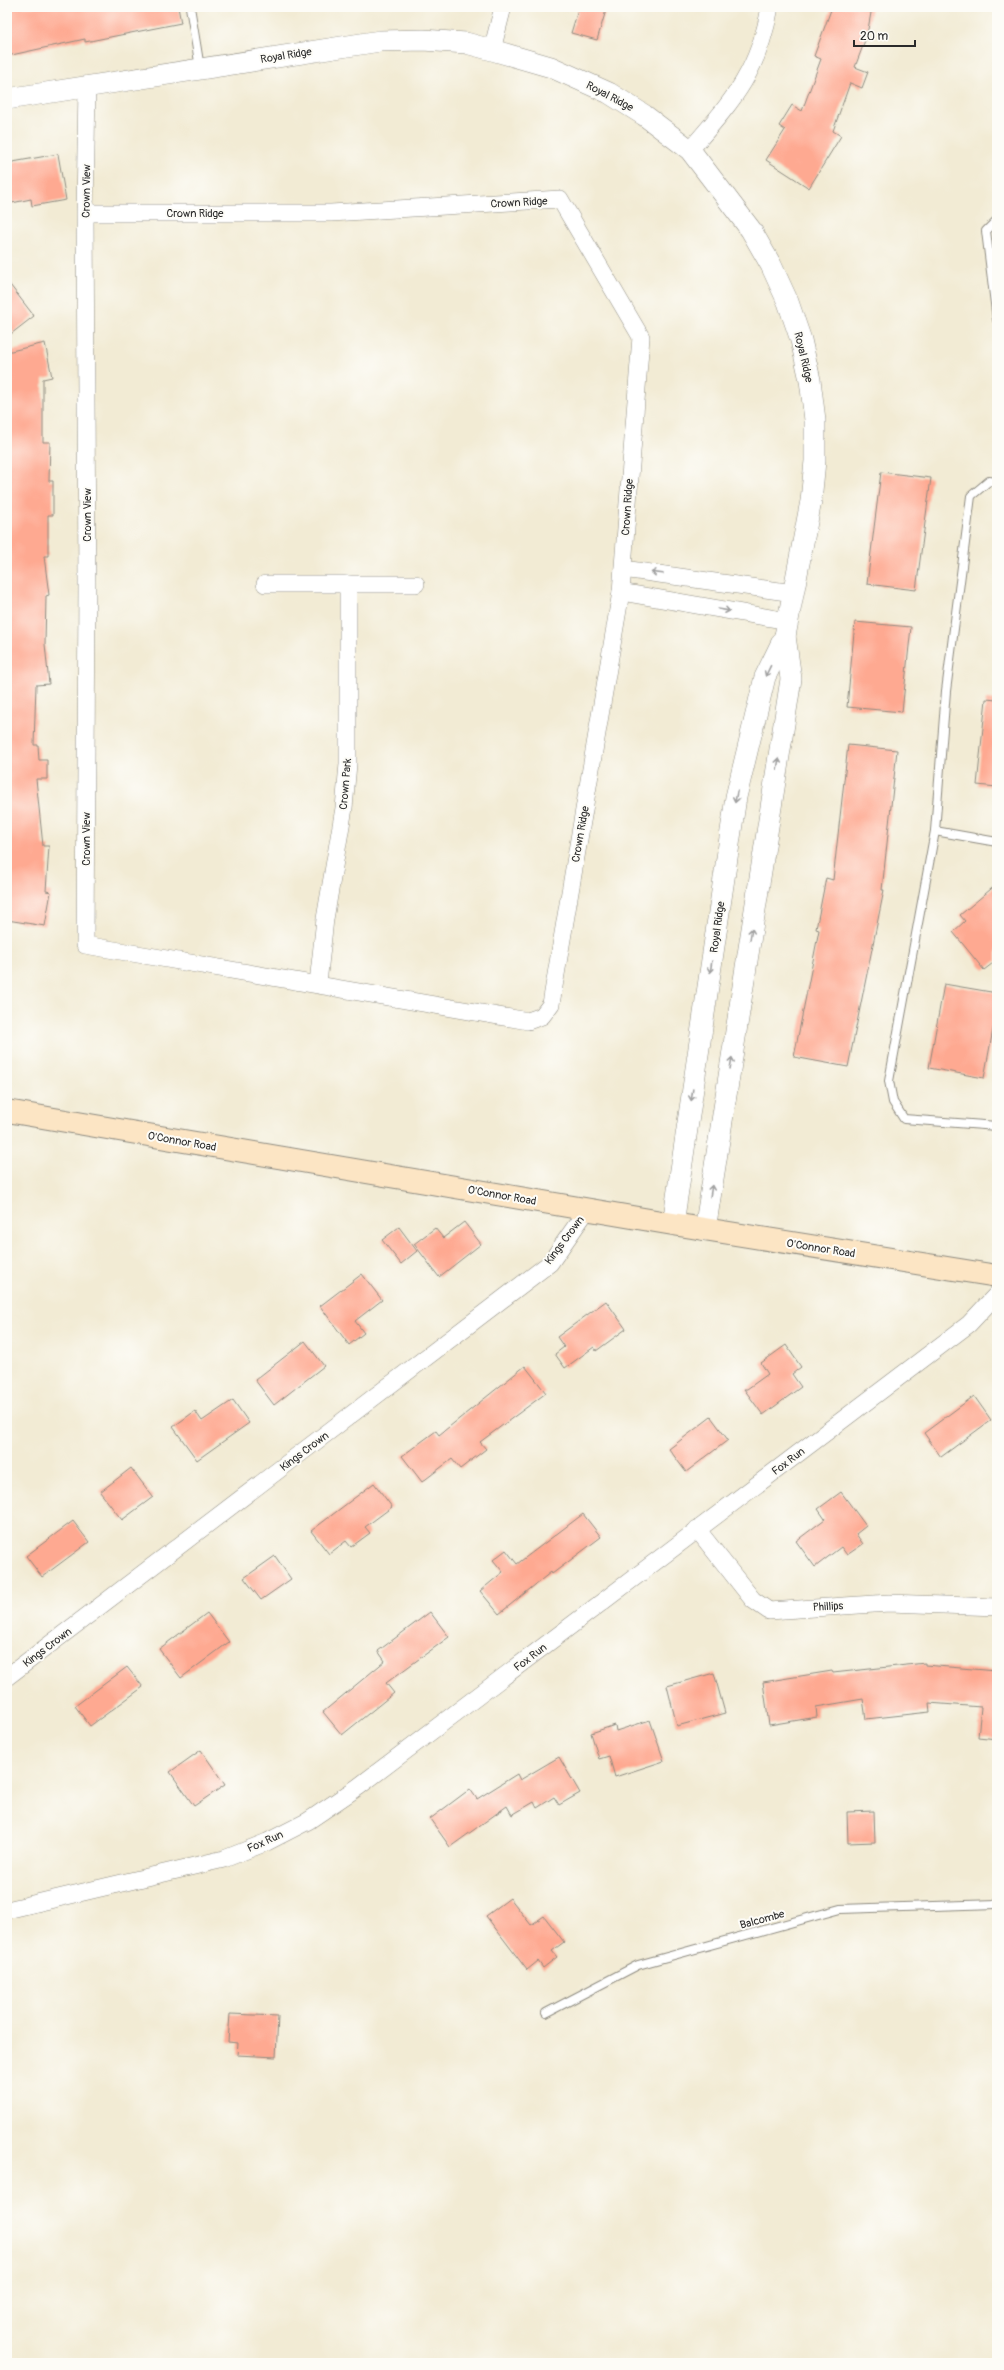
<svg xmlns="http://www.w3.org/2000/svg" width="1004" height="2370" viewBox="0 0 1004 2370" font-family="Pangolin,sans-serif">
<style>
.building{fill:#fea991}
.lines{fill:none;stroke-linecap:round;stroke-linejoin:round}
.service-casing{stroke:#8e8b80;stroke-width:10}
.minor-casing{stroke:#8e8b80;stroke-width:18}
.tertiary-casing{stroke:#8e8b80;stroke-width:22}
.secondary-casing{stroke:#8e8b80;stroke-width:24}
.service{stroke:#fff;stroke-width:8}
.minor{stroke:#fff;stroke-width:17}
.tertiary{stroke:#fff;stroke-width:21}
.secondary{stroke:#fce5c4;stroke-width:22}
.oneway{stroke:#a0a0a0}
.labels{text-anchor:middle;stroke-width:4;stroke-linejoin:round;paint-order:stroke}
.street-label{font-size:11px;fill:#2b2b2b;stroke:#fdfcf7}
</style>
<rect width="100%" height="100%" fill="#fdfcf7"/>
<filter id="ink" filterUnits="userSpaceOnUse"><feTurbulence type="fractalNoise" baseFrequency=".025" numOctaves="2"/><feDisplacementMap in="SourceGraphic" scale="8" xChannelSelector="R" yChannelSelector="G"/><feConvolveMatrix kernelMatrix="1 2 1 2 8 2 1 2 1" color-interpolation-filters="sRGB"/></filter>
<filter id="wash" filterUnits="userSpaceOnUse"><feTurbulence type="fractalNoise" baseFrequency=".012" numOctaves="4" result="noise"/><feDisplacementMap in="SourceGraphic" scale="16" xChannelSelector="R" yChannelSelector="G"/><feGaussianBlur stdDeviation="0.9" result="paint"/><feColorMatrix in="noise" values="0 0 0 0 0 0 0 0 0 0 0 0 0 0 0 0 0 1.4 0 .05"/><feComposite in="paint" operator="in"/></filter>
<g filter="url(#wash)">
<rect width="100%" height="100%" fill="#f2ebd4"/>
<g id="blocks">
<g class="building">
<polygon points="7,7 178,7 181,23 85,42 85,39 7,56"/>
<polygon points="579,7 607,7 597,40 571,33"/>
<polygon points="832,7 872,7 867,35 855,67 868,72 862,88 850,83 833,131 841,136 809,188 766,160 785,130 779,126 792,105 802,111 821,59 814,56"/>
<polygon points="58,154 66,200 32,206 31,199 7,204 7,163"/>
<polygon points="7,281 34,316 7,337"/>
<polygon points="45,343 52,377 43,379 43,442 50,442 49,481 53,481 53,515 48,515 48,556 44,556 49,595 46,596 45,644 49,684 36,685 34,745 38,745 39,760 47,760 47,779 36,779 43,846 49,846 46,891 51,892 45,926 7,920 7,352"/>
<polygon points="881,472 931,478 916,590 867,584"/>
<polygon points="855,622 911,627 902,712 847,707"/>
<polygon points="986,699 997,700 997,787 977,785"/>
<polygon points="848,745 897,750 882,890 884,890 848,1067 794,1057 819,930 816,929 826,878 833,880"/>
<polygon points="997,884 997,960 984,970 953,932 965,921 960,915"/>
<polygon points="944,984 997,993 997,1008 984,1078 929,1068"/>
<polygon points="464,1222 481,1244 439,1277 414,1244 435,1228 443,1238"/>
<polygon points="399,1227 417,1251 401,1264 382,1240"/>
<polygon points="362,1274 382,1300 355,1321 364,1333 349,1345 320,1306"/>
<polygon points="606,1301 626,1329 596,1351 594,1347 565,1368 555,1354 564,1347 557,1337"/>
<polygon points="305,1341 324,1366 274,1405 255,1380"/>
<polygon points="786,1345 801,1367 792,1374 801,1387 763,1415 744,1389 747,1389 768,1374 761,1363"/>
<polygon points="525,1366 546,1393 480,1442 486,1449 460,1469 452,1459 422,1482 402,1456 436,1431 439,1435"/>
<polygon points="974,1396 991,1420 941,1457 924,1433"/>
<polygon points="233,1400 249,1423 197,1460 173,1427 195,1411 202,1421"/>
<polygon points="711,1417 728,1440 686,1472 669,1449"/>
<polygon points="131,1468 153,1497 122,1520 100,1492"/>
<polygon points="374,1483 392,1507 365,1527 370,1533 351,1547 346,1541 329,1554 311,1531"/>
<polygon points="841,1492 866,1526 856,1534 863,1544 847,1555 841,1547 815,1567 796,1541 825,1519 818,1509"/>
<polygon points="583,1514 601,1537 552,1574 551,1572 499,1614 480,1591 503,1572 493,1560 506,1550 517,1564"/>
<polygon points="73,1521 89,1542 42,1577 26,1556"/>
<polygon points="275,1556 291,1579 261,1600 244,1578"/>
<polygon points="430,1612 449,1637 386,1683 394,1693 342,1735 323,1712 385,1661 378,1651"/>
<polygon points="207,1613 229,1642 181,1678 159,1649"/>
<polygon points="925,1663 925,1665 997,1671 997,1739 978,1737 981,1707 929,1703 930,1712 866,1719 863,1699 816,1707 817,1717 769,1725 763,1682 832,1671 833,1673"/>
<polygon points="127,1667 143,1687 90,1726 75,1706"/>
<polygon points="714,1673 725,1713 677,1726 667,1686"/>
<polygon points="650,1720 664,1761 615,1777 609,1756 599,1759 591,1733 615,1725 616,1731"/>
<polygon points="201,1750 225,1785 194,1806 170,1772"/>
<polygon points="559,1757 580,1793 559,1805 554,1797 537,1808 534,1802 512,1815 507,1806 450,1847 430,1819 470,1789 477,1799 517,1774 520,1780"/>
<polygon points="874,1811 875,1842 848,1843 847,1812"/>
<polygon points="510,1898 531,1925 544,1916 564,1942 552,1951 557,1957 543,1968 538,1961 527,1970 486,1916"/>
<polygon points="230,2014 278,2016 276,2057 237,2055 238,2043 228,2042"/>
</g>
</g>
</g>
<g filter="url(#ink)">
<use href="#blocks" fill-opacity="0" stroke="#8e8b80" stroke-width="1"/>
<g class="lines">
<g class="service-casing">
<g id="service">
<polyline points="190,7 200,68"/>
<polyline points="997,220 986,231 997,320"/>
<polyline points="997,482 989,481 971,496 946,691 935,831 889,1081 893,1102 904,1119 997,1126"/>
<polyline points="935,831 997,842"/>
<polyline points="546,2013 638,1965 840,1909 997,1904"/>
</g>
</g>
<g class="minor-casing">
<g id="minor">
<polyline points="492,50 503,7"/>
<path d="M690 150C732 101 758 74 770 7"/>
<polyline points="85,213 331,213 560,199 641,337 621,592 551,1004 542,1016 528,1021 85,945 87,583 85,213 87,85"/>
<polyline points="623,569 794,593"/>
<polyline points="265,584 416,584"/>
<polyline points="621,592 788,621"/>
<polyline points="318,983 325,919 344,808 348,764 348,584"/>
<polyline points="697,1529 753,1600 769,1611 889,1603 997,1607"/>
<polyline points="7,1677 550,1263 587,1210"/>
<polyline points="7,1910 224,1859 267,1842 308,1821 358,1787 969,1324 997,1294"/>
</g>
</g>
<g class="tertiary-casing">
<g id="tertiary">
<polyline points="7,99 380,41 423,40 466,43 492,50 551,67 609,93 644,115 690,150 751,230 771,265 788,302 801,340 810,380 815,420 815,461 811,501 785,636 765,677 736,797 673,1224"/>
<polyline points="705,1230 791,679 785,636"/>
</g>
</g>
<g class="secondary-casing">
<polyline id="secondary" points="7,1111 673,1224 997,1276"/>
</g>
<use href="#service" class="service"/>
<use href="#minor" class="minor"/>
<use href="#tertiary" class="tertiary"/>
<use href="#secondary" class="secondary"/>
</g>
<defs><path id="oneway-shaft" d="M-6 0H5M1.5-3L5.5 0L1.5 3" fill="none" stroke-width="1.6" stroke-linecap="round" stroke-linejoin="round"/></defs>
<g class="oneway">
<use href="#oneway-shaft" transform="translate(657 573) rotate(-173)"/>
<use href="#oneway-shaft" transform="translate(724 610) rotate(10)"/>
<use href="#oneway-shaft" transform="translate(768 671) rotate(116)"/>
<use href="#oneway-shaft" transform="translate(778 764) rotate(-81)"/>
<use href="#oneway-shaft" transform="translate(736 797) rotate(101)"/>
<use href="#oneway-shaft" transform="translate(751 934) rotate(-81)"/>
<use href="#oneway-shaft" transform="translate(711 967) rotate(98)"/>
<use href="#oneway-shaft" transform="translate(731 1063) rotate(-81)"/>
<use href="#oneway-shaft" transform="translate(692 1095) rotate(98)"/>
<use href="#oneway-shaft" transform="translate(711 1191) rotate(-81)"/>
</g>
</g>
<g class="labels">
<g class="street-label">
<text transform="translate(286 55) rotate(-9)" y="4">Royal Ridge</text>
<text transform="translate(610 96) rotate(28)" y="4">Royal Ridge</text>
<text transform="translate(86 191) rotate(-89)" y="4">Crown View</text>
<text transform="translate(519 202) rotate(-3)" y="4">Crown Ridge</text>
<text x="195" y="217">Crown Ridge</text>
<text transform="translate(804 357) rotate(77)" y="4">Royal Ridge</text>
<text transform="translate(627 507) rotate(-86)" y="4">Crown Ridge</text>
<text transform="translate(87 515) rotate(-90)" y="4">Crown View</text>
<text transform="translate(345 784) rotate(-85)" y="4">Crown Park</text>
<text transform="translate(580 834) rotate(-80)" y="4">Crown Ridge</text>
<text transform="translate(86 839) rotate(-90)" y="4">Crown View</text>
<text transform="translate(717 927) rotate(-82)" y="4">Royal Ridge</text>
<text transform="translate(182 1141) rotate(10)" y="4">O'Connor Road</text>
<text transform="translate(502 1195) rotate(10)" y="4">O'Connor Road</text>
<text transform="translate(564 1240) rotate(-53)" y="4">Kings Crown</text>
<text transform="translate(821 1248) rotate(9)" y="4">O'Connor Road</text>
<text transform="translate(304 1451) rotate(-37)" y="4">Kings Crown</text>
<text transform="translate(788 1461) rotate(-37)" y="4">Fox Run</text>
<text transform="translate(828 1606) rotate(-3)" y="4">Phillips</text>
<text transform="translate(47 1647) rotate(-37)" y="4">Kings Crown</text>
<text transform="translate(530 1657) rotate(-37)" y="4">Fox Run</text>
<text transform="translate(265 1841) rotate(-24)" y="4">Fox Run</text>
<text transform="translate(762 1919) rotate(-15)" y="4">Balcombe</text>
</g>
</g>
<rect width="1004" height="2370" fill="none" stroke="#fdfcf7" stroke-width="24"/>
<path d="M854 40v6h61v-6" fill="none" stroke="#2b2b2b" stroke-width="2"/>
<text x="860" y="40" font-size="12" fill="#2b2b2b" stroke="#fdfcf7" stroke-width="3" paint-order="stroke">20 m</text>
</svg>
